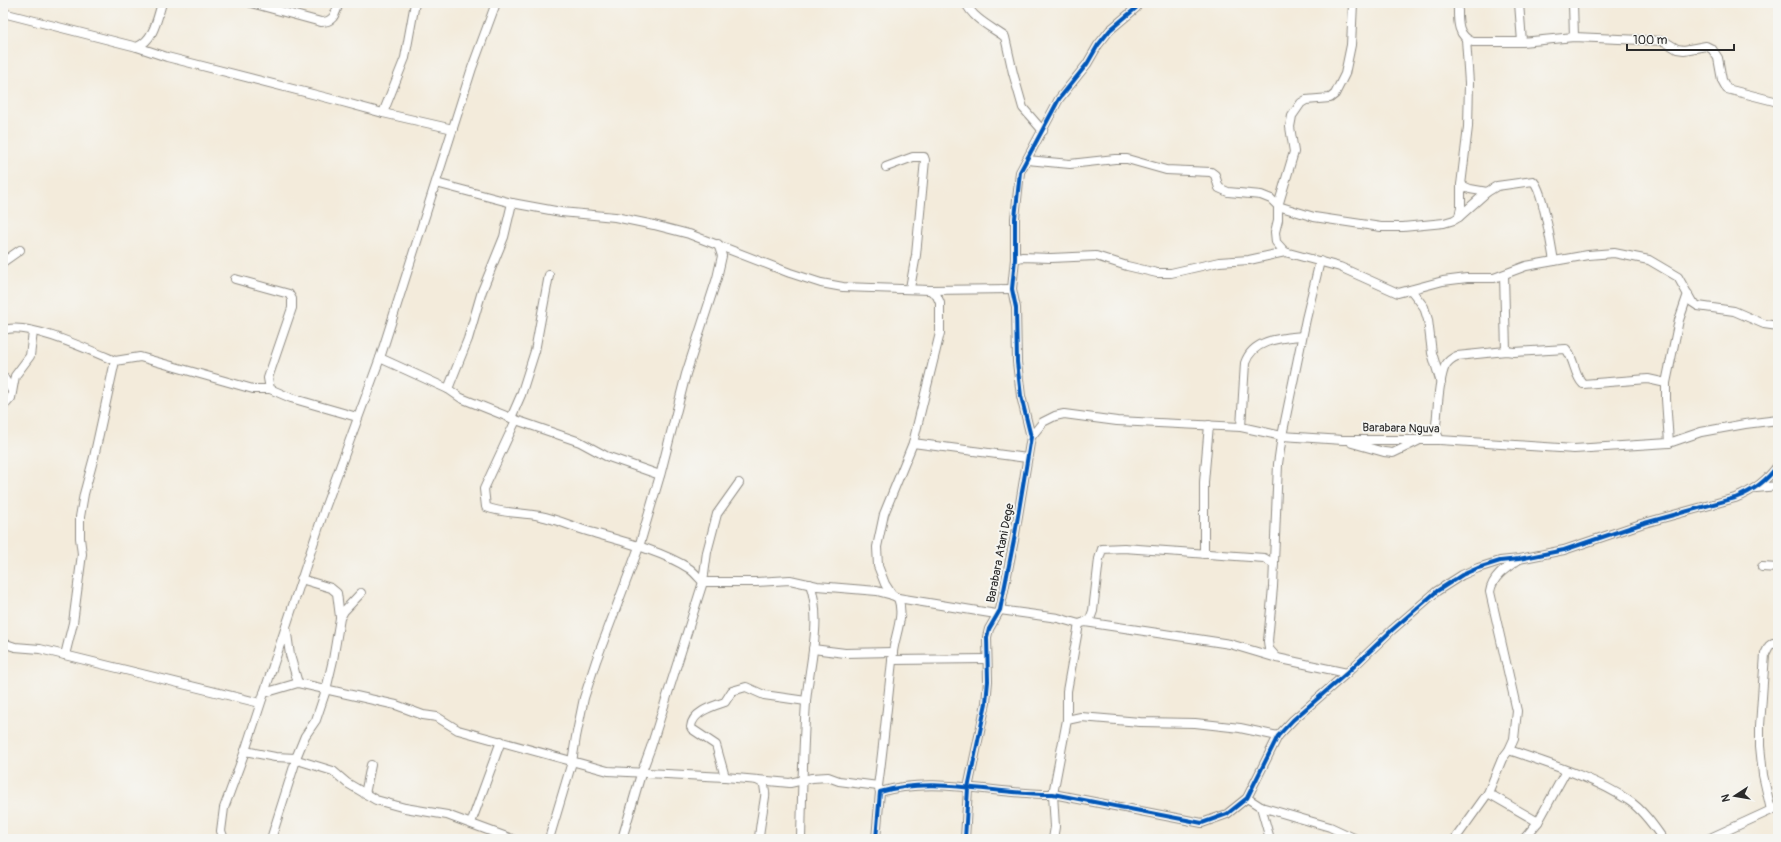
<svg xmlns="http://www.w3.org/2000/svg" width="1781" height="842" viewBox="0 0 1781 842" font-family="Pangolin,sans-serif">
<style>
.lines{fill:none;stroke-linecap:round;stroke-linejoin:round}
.minor-casing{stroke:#8f8b83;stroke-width:10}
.minor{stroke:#fff;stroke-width:8}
.cycleway-casing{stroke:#f6f6f2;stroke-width:6}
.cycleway{stroke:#0057b8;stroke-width:4}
.labels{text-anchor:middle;stroke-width:4;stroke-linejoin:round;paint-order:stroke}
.street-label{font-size:12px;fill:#2b2b2b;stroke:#f6f6f2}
</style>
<rect width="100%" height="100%" fill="#f6f6f2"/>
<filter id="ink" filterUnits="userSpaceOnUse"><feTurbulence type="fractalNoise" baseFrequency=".025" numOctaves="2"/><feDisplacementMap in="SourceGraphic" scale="8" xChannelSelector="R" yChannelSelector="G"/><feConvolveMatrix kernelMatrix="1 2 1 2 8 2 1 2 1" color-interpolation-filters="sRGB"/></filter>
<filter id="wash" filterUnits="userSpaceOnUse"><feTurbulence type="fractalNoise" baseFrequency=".012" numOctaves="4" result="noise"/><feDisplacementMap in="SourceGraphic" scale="16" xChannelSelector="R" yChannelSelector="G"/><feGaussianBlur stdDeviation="0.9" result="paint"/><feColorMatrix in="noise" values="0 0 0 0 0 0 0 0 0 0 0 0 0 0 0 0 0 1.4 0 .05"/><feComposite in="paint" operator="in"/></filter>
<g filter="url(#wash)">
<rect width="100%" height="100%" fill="#f3ebdb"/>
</g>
<g filter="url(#ink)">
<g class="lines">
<g class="minor-casing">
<g id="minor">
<path d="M251 3 321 22C334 22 335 14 339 3"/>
<path d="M966 3C972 18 991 27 1005 37L1013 73 1023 108 1043 131"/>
<polyline points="1353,3 1351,45 1345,74 1335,94 1330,98 1306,100 1301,103 1292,116 1290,127 1294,152 1278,206 1278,220 1275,232 1276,242 1285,252 1340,267 1398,293 1443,281 1467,278 1494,278 1526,266 1588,255 1614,253 1649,260 1678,277 1692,302 1698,306 1734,311 1764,324 1778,326"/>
<path d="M1458 3C1458 19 1456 36 1473 42H1522L1574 37 1664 41 1677 49 1684 50 1706 46 1712 49 1718 58 1722 80 1727 89 1778 102"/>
<polyline points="1519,3 1522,42"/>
<polyline points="1573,3 1574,37"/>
<path d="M3 13 137 47C154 40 157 19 162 3"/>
<polyline points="137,47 167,57 328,98 383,113 453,129"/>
<polyline points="383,113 405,58 415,3"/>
<polyline points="1027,160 1070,164 1115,159 1127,159 1166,170 1211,172 1215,175 1219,188 1228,192 1261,195 1271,199 1278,206 1314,217 1381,227 1403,227 1444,223 1454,220 1459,217 1461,207 1461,185 1468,127 1469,83 1466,39"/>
<polyline points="886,167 913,157 924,157 925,160 916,255 910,288"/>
<polyline points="436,183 512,203 561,212 615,217 654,225 689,234 790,273 821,283 843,287 930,290 937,296 940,303 940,333 913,443 884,514 877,547 878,566 885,584 892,595"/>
<path d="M1461 185 1470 189 1487 192 1497 186 1533 181C1543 189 1551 245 1554 261"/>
<polyline points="1459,217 1487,192"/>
<polyline points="1015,259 1022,257 1051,258 1096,256 1127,266 1157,273 1171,273 1219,262 1249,260 1285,252"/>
<polyline points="3,262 20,250"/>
<polyline points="1504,275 1506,351"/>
<polyline points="235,279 289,294 292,299 292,308 268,378 270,389 291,398 357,417"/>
<polyline points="930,290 1012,289"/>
<polyline points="1411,290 1424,307 1428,320 1432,353 1441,383"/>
<path d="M3 331C23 319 94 352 115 361"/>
<polyline points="380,358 448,389 461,398 516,420 580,442 606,456 660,475"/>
<polyline points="3,376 12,391"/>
<polyline points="448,389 468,339 482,291 504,237 512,203"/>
<polyline points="3,407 11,398 15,376 30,356 33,332"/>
<polyline points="511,418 521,395 535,351 549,275"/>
<path d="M516 420 484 489 486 507C503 514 522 512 540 516 556 519 571 526 587 531 618 540 663 551 690 569 695 573 699 578 703 582H756L790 580 817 586 877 591 892 595 898 598C905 615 895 635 893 652 888 697 884 742 878 786L880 792"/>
<path d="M1241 427 1245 363C1253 339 1281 338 1302 336"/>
<polyline points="1031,437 1043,422 1055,416 1064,414 1117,421 1241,427 1282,436 1343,440 1440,440 1574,449 1669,443 1701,432 1745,424 1778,420"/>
<path d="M1440 440 1436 432V425C1438 408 1438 382 1445 366 1448 361 1452 358 1457 356L1506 351 1514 352 1566 349C1575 360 1574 375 1583 384L1648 379 1666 383"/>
<polyline points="913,443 1027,458"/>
<polyline points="1352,443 1384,452 1393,453 1418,441"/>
<polyline points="1669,443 1666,399 1666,383 1679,320 1688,294"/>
<polyline points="1756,488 1778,486"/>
<polyline points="1204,554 1204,482 1209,425"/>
<polyline points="1762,567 1778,568"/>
<polyline points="301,579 331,588 337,593 340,617"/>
<polyline points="898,598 996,614"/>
<polyline points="1000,610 1058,618 1079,624 1085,622 1230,644 1277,658 1347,673"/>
<polyline points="1085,622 1090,619 1093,611 1099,559 1102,549 1124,548 1264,558 1274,564"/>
<polyline points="286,627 290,655 298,683"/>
<polyline points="3,643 15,647 40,649 260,703"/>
<polyline points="813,649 845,653 893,652"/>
<polyline points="65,655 73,623 82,554 80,538 80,517 84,494 94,457 115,361 140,357 253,389 270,389"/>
<polyline points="1277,658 1269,649 1268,641 1273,587 1278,464 1282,436 1306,319 1320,261"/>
<polyline points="892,660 987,659"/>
<polyline points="264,693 298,683 396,705 423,715 437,717 458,730 608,771 725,777 790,783 812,778 828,777 839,781 878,786"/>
<polyline points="1067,720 1067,691 1079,624"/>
<path d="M1509 750C1546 763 1596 778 1628 800 1642 809 1654 826 1663 839"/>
<polyline points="245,751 275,757 296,758 305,736 316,720 326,690 333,660 340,618 344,611 361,593"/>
<polyline points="294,759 333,771 347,783 376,800 405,808 447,815 512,839"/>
<path d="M725 777 716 745 692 729 691 727C692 712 713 706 725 702L732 691 746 687 764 695 806 701"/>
<path d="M757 780 764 784C764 788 766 793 765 797 763 811 760 824 759 839"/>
<polyline points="1488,793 1538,822"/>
<polyline points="365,794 371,765"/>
<polyline points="1247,798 1261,807 1270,839"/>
<polyline points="1261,807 1330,827 1356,839"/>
<polyline points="1771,810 1763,775 1760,746 1760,726 1765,654 1769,646 1773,643 1778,645"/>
<polyline points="471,823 501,741"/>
<polyline points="224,839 221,831 224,808 245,751 325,508 380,358 472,68 496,3"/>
<polyline points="271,839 296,760"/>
<polyline points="549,839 572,762 576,737 584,698 596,661 639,547 661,472 686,374 717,278 722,256 718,244"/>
<polyline points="622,839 641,774 651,747 703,582 707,552 717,514 739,483"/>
<path d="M801 839C802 793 803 748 806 702 809 665 823 621 810 584"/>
<path d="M876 839 880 792C933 775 998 795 1053 794L1202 823 1227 814 1247 798 1278 736 1293 720 1347 673 1392 630 1437 591 1462 575 1478 568 1500 561 1519 559 1564 550 1641 524 1735 498C1753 491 1767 481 1778 465"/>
<polyline points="965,839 968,788 986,703 988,681 987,637 989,629 1000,610 1014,540 1031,437 1021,396 1017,362 1016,308 1012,289 1015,259 1015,218 1020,172 1059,99 1087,64 1098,45 1110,30 1136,8 1138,3"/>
<polyline points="1053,839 1055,827 1053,794 1067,720 1081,717 1140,722 1195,723 1240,728 1278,736"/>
<path d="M1455 839 1488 793 1502 759 1509 750 1514 739 1517 711 1490 592C1492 577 1506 568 1518 560"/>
<polyline points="1524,839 1538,822 1566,771"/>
<polyline points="1708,839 1778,807"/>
</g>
</g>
<use href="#minor" class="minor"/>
<g class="cycleway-casing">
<g id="cycleway">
<path d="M876 839 880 792C933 775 998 795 1053 794L1202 823 1227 814 1247 798 1278 736 1293 720 1347 673 1392 630 1437 591 1462 575 1478 568 1500 561 1519 559 1564 550 1641 524 1735 498C1753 491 1767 481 1778 465"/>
<polyline points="965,839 968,788 986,703 988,681 987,637 989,629 1000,610 1014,540 1031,437 1021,396 1017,362 1016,308 1012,289 1015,259 1015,218 1020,172 1059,99 1087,64 1098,45 1110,30 1136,8 1138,3"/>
</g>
</g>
<use href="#cycleway" class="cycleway"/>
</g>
</g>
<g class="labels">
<g class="street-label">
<text transform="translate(1401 428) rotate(1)" y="4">Barabara Nguva</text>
<text transform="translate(1000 553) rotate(-79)" y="4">Barabara Atani Dege</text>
</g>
</g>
<rect width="1781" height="842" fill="none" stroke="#f6f6f2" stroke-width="16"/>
<g transform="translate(1735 796) rotate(258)" stroke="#f6f6f2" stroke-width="3" paint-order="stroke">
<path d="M0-3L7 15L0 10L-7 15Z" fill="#2b2b2b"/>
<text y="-6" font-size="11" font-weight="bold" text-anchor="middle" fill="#2b2b2b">N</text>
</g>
<path d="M1627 44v6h107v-6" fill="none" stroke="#2b2b2b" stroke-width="2"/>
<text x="1633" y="44" font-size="12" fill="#2b2b2b" stroke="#f6f6f2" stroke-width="3" paint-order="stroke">100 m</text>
</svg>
